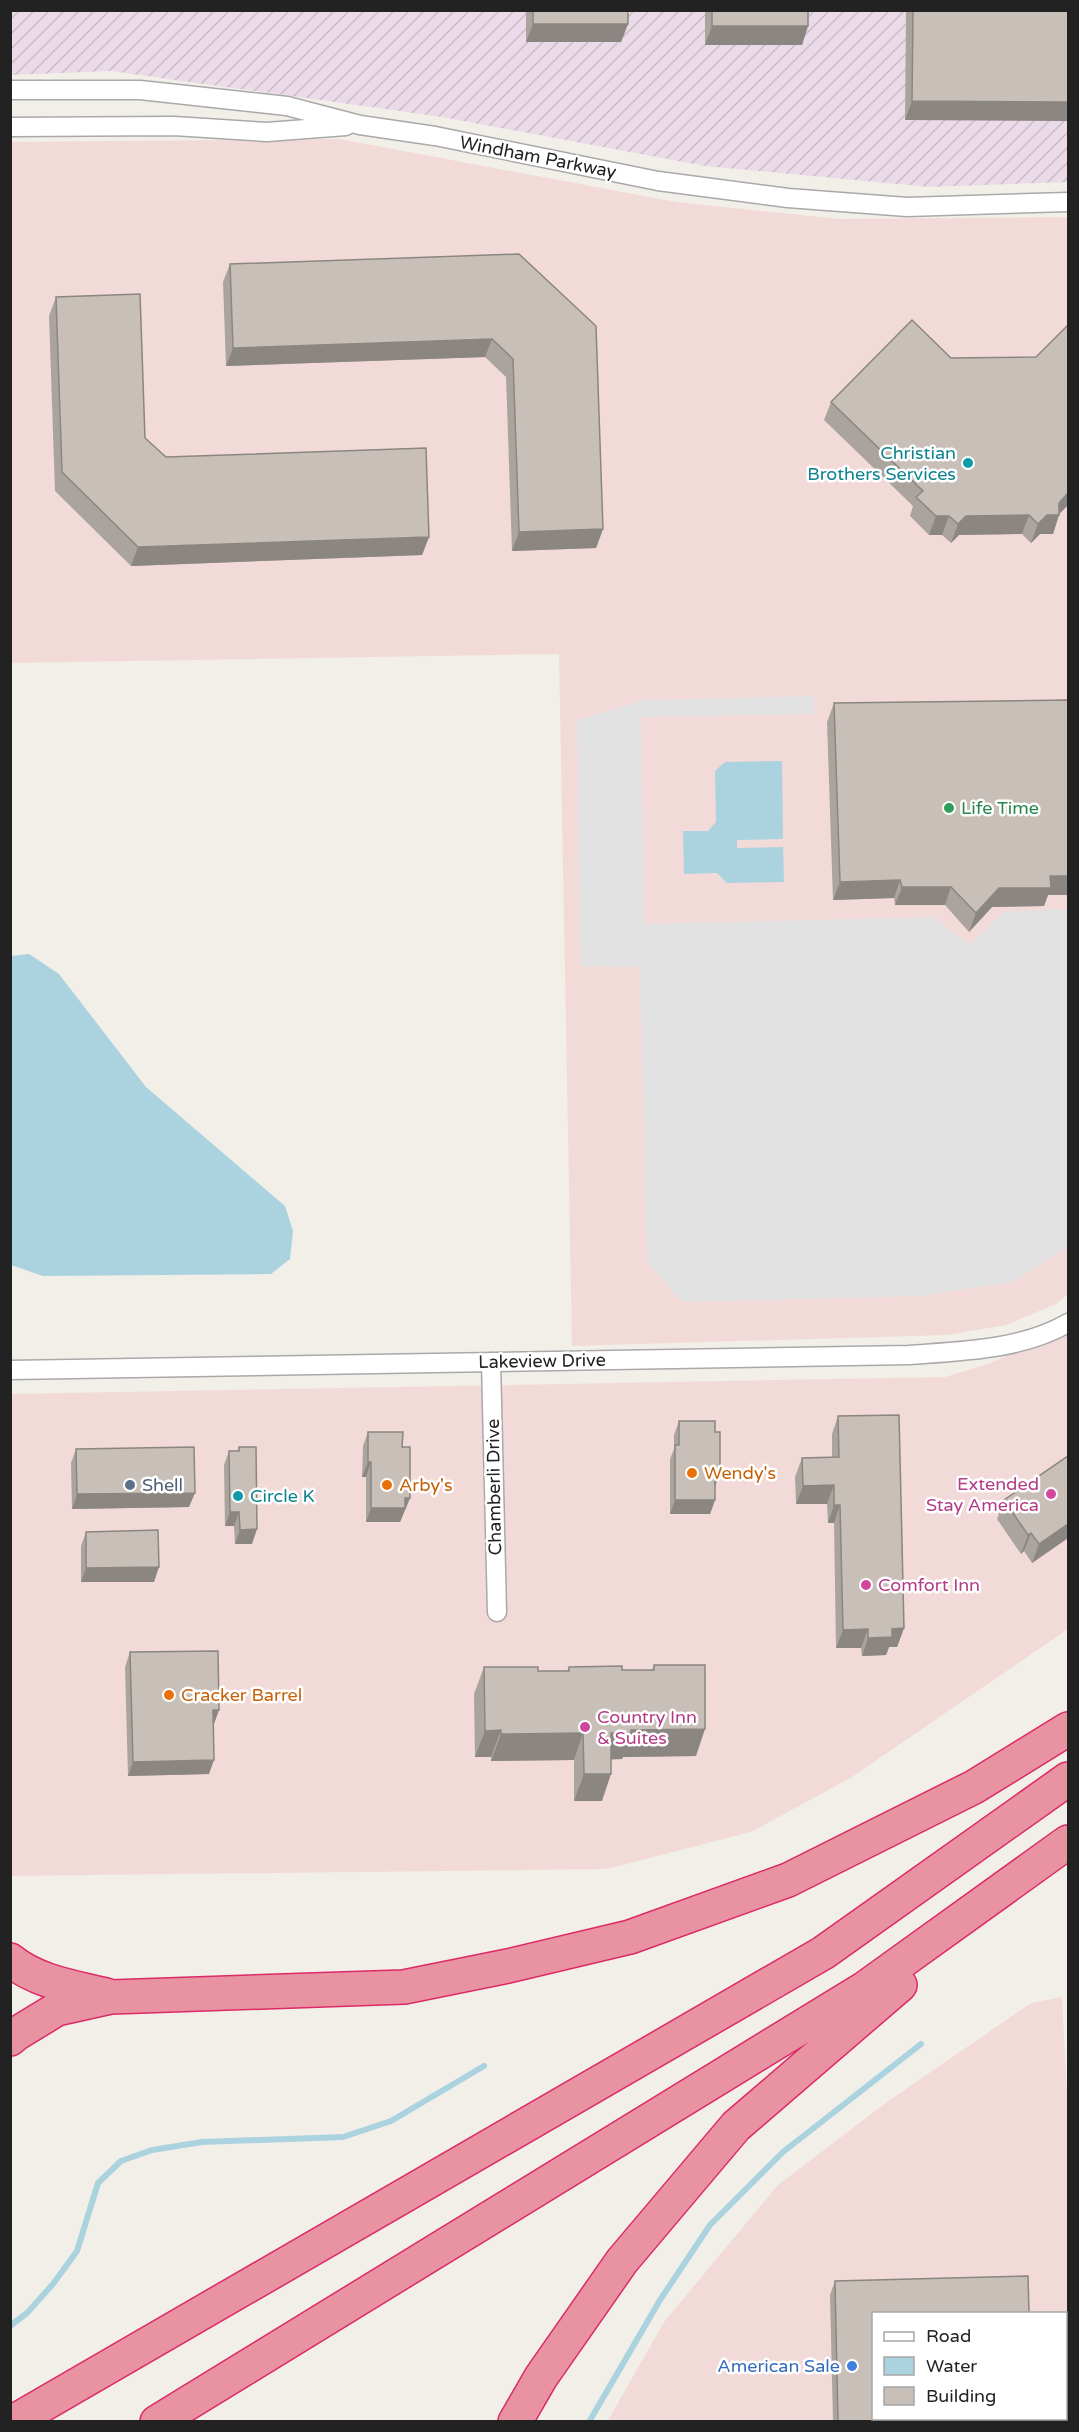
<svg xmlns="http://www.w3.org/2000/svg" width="1079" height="2432" viewBox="0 0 1079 2432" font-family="'Varela Round',sans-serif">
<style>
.commercial{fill:#f2dad9;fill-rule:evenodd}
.industrial{fill:url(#industrial-furrows)}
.parking{fill:#e2e2e2}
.water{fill:#aad3df}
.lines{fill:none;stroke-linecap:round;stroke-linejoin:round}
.stream{stroke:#aad3df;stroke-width:6}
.street-casing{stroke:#a9a9a9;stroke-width:21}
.highway-casing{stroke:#dc2a67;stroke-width:36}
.street{stroke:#fff;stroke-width:18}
.highway{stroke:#e892a2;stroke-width:33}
.wall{fill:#aba49e}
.shaded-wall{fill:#8b8681}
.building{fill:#c7bfb8;stroke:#8b8681;stroke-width:1.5}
.culture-dot{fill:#0f9aa8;stroke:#fff;stroke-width:2}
.leisure-dot{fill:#2e9e5b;stroke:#fff;stroke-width:2}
.food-dot{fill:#e8710a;stroke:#fff;stroke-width:2}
.service-dot{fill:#5c6f8a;stroke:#fff;stroke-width:2}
.hotel-dot{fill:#d1479c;stroke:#fff;stroke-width:2}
.shop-dot{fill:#3f7fe0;stroke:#fff;stroke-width:2}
.labels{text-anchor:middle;stroke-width:5;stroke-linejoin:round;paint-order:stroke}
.street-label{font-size:18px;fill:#222;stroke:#fff}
.culture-label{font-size:18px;fill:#0d838f;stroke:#fff;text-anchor:end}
.leisure-label{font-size:18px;fill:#27864d;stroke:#fff;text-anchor:start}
.food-label{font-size:18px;fill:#c56008;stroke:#fff;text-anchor:start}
.hotel-label{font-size:18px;fill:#b23c85;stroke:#fff;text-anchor:start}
.service-label{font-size:18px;fill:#4e5e75;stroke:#fff;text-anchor:start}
.shop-label{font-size:18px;fill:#366cbe;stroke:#fff;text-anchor:end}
</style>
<defs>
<pattern id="industrial-furrows" width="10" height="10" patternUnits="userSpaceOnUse" patternTransform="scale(1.5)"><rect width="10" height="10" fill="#ebdbe8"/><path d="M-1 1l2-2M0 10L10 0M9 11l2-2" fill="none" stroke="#c9bcc7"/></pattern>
</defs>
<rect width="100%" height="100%" fill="#f2efe9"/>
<g class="commercial">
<polygon points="340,139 676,202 839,219 1068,217 1068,1294 1056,1304 1006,1325 947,1335 572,1346 559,654 11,663 10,142"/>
<polygon points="1068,1329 1068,1629 852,1777 751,1832 606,1869 11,1876 10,1394 945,1377 988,1364"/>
<path d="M1062 1997 1068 2111V2421L607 2422 664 2322 778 2185 887 2102 1031 2003ZM874 2314H1066V2418H874Z"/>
</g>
<polygon class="industrial" points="10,11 1068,11 1068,182 929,187 705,166 442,117 111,71 11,75"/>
<polygon class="parking" points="814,696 814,714 641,717 644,924 933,917 970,944 1003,912 1068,909 1068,1247 1012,1282 920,1296 681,1302 647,1261 640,967 580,966 577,720 645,700"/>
<g class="water">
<polygon points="782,761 783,839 737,840 737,848 783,847 784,882 727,883 717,873 684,874 683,831 708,831 716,822 715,771 725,762"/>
<polygon points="29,954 59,974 146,1087 285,1206 293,1231 290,1259 271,1274 43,1276 11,1265 11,956"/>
</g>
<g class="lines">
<g class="stream">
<polyline points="10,2326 27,2313 53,2284 77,2251 98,2183 121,2161 152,2150 202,2142 343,2137 391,2121 484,2066"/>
<polyline points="589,2422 660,2300 710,2225 783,2152 921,2044"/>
</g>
<g class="street-casing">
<g id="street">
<polyline points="10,90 140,90 287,106 360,125 435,136 658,181 788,198 907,207 1068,202"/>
<polyline points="10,127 174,126 267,132 346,126"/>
<polyline points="491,1362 497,1612"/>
<path d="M10 1370 909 1355C963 1351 1021 1350 1068 1323"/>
</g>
</g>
<g class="highway-casing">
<g id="highway">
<path d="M10 1960C37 1982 73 1987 106 1995"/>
<polyline points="10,2039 16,2034 57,2009 111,1997 404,1987 508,1966 630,1937 788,1880 974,1787 1068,1729"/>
<polyline points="13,2422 823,1953 1068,1779"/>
<polyline points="157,2422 865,1988 1068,1842"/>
<polyline points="515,2422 541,2377 622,2261 736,2126 900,1985"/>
</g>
</g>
<use href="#street" class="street"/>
<use href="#highway" class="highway"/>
</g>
<g class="wall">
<polygon points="526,10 628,10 628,24 621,42 526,42"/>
<polygon points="705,10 808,10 808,26 802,45 705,45"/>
<polygon points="906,10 1068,10 905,120"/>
<polygon points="519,254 603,529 596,548 512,551 506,377 485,357 226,366 223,282 230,264"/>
<polygon points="56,297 145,438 166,457 429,537 422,555 131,566 55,491 49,316"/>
<polygon points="831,402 1068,505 1059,514 1053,534 1040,534 1031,543 1022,534 959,535 951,543 942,535 929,535 910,516 913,506 824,420"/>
<polygon points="834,703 1048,895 1044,906 992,907 969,932 945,905 895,905 894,898 833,900 827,722"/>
<polygon points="838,1416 904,1628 897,1647 889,1647 886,1655 862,1656 861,1648 836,1648 834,1523 828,1523 827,1504 796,1504 795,1477 802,1458 832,1457 832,1434"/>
<polygon points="679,1421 715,1432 720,1472 715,1486 715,1500 710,1514 670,1514 670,1459 674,1449 674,1435"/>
<polygon points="368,1432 402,1447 410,1498 400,1522 366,1522 366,1477 362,1477 363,1446"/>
<polygon points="239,1447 252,1544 235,1544 234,1526 225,1526 224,1465 229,1451 237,1451"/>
<polygon points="76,1449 189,1507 72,1509 71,1463"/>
<polygon points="1004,1500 1068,1538 1032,1563 1024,1551 1021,1554 997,1519"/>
<polygon points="86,1532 154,1582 81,1582 81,1546"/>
<polygon points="130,1652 214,1724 213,1724 209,1774 128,1776 125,1667"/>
<polygon points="654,1665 696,1756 623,1757 622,1759 611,1759 602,1801 574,1801 574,1760 491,1761 491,1757 475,1757 474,1694 484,1667 538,1671 567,1671 569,1667 622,1670 652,1670"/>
<polygon points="835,2281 1032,2421 833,2421 830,2295"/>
</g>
<g class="shaded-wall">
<polygon points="533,24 628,24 621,42 526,42"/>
<polygon points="712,26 808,26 802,45 705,45"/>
<polygon points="912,101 1068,102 1068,121 905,120"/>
<polygon points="492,339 485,357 226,366 233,348"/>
<polygon points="1068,493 1068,505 1058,515 1059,515 1053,534 1040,534 1031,543 1038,524"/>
<polygon points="1029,515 1022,534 959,535 951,543 958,524 966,516"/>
<polygon points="936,516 949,516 942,535 929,535"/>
<polygon points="603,529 596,548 512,551 519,532"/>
<polygon points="429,537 422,555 131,566 138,547"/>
<polygon points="1050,876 1068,876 1068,895 1048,895 1044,906 992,907 969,932 976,913 999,888"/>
<polygon points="900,880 894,898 833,900 840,882"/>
<polygon points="902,887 951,887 945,905 895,905"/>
<polygon points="368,1462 371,1462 366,1477 362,1477"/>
<polygon points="715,1472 720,1472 715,1487"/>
<polygon points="834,1485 827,1504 796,1504 803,1486"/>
<polygon points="195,1493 189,1507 72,1509 77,1494"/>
<polygon points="405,1498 410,1498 400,1522 366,1522 371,1508"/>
<polygon points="675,1500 715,1500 710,1514 670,1514"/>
<polygon points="834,1505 840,1505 834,1523 828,1523"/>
<polygon points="230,1512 239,1512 234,1526 225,1526"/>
<polygon points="1068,1524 1068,1538 1032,1563 1039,1544"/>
<polygon points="257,1529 252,1544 235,1544 240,1530"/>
<polygon points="1031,1533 1024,1551 1021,1554 1028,1535"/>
<polygon points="159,1567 154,1582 81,1582 86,1568"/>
<polygon points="904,1628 897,1647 889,1647 886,1655 862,1656 868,1638 892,1629"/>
<polygon points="868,1629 861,1648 836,1648 843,1630"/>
<polygon points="213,1710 219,1710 214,1724 208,1724"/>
<polygon points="705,1729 696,1756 623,1757 622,1759 601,1760 611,1733 631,1730"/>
<polygon points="501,1730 491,1757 475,1757 485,1731"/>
<polygon points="583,1733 574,1760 491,1761 501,1734"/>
<polygon points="214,1760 209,1774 128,1776 133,1762"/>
<polygon points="584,1774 611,1774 602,1801 574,1801"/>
</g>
<g class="building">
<rect x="533" y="10" width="95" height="14"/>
<rect x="712" y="10" width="96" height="16"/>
<polygon points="913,10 1068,10 1068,102 912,101"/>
<polygon points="519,254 596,326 603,529 519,532 513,359 492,339 233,348 230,264"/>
<polygon points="140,294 145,438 166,457 426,448 429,537 138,547 62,472 56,297"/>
<polygon points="912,320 951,358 1036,357 1068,325 1068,493 1059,503 1059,515 1047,515 1038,524 1029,515 966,516 958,524 949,516 936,516 916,497 923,491 831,402"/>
<polygon points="1068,700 1068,876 1050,876 1051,888 999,888 976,913 951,887 902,887 900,880 840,882 834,703"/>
<polygon points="899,1415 904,1628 892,1629 892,1637 868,1638 868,1629 843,1630 840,1505 834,1505 834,1485 803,1486 802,1458 839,1457 838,1416"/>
<polygon points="679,1421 715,1421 715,1432 720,1432 720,1472 715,1472 715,1500 675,1500 675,1445 679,1445"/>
<polygon points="368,1432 403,1432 402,1447 410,1447 410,1498 405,1498 405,1508 371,1508 371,1462 368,1462"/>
<polygon points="194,1447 195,1493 77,1494 76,1449"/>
<polygon points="239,1447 256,1447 257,1529 240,1530 239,1512 230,1512 229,1451 239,1451"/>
<polygon points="1068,1456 1068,1524 1039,1544 1031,1533 1028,1535 1004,1500"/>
<polygon points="158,1530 159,1567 86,1568 86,1532"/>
<polygon points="218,1651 219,1710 213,1710 214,1760 133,1762 130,1652"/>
<polygon points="654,1665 705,1665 705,1729 631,1730 631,1733 611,1733 611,1774 584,1774 583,1733 501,1734 501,1730 485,1731 484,1667 538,1667 538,1671 569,1671 569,1667 622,1666 622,1670 654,1670"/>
<polygon points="1028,2276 1029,2313 873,2313 873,2418 1032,2418 1032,2421 838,2421 835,2281"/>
</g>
<g class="culture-dot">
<circle cx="968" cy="463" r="6"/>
<circle cx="238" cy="1496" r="6"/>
</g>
<circle class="leisure-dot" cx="949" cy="808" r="6"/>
<g class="food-dot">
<circle cx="692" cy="1473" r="6"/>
<circle cx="387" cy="1485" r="6"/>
<circle cx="169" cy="1695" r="6"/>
</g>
<circle class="service-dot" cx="130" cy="1485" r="6"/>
<g class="hotel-dot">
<circle cx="1051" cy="1494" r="6"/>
<circle cx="866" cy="1585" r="6"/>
<circle cx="585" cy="1727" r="6"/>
</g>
<circle class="shop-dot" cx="852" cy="2366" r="6"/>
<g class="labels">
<g class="street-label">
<text transform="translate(538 157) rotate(11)" y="6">Windham Parkway</text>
<text transform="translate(542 1361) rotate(-1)" y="6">Lakeview Drive</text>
<text transform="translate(494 1487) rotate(-91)" y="6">Chamberli Drive</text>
</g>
<g class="culture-label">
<text x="956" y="459">Christian<tspan x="956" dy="21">Brothers Services</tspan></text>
<text x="250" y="1502" text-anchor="start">Circle K</text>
</g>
<g class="leisure-label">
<text x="961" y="814">Life Time</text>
</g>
<g class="food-label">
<text x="704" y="1479">Wendy's</text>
<text x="399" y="1491">Arby's</text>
<text x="181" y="1701">Cracker Barrel</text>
</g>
<g class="hotel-label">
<text x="1039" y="1490" text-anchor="end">Extended<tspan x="1039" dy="21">Stay America</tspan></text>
<text x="878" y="1591">Comfort Inn</text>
<text x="597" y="1723">Country Inn<tspan x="597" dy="21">&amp; Suites</tspan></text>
</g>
<g class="service-label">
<text x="142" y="1491">Shell</text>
</g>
<g class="shop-label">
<text x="840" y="2372">American Sale</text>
</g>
</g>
<rect width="1079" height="2432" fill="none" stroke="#222222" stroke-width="24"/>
<rect x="872" y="2312" width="195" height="108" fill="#ffffff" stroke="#a7a7a7" stroke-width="1.5"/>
<rect x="884" y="2332" width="30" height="9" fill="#ffffff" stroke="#a7a7a7" stroke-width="1.5"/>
<text x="926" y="2342" font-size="18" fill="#222222">Road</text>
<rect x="884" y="2357" width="30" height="18" fill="#aad3df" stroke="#a7a7a7" stroke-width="1.5"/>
<text x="926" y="2372" font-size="18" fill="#222222">Water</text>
<rect x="884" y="2387" width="30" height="18" fill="#c7bfb8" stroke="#a7a7a7" stroke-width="1.5"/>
<text x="926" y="2402" font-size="18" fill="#222222">Building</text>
</svg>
